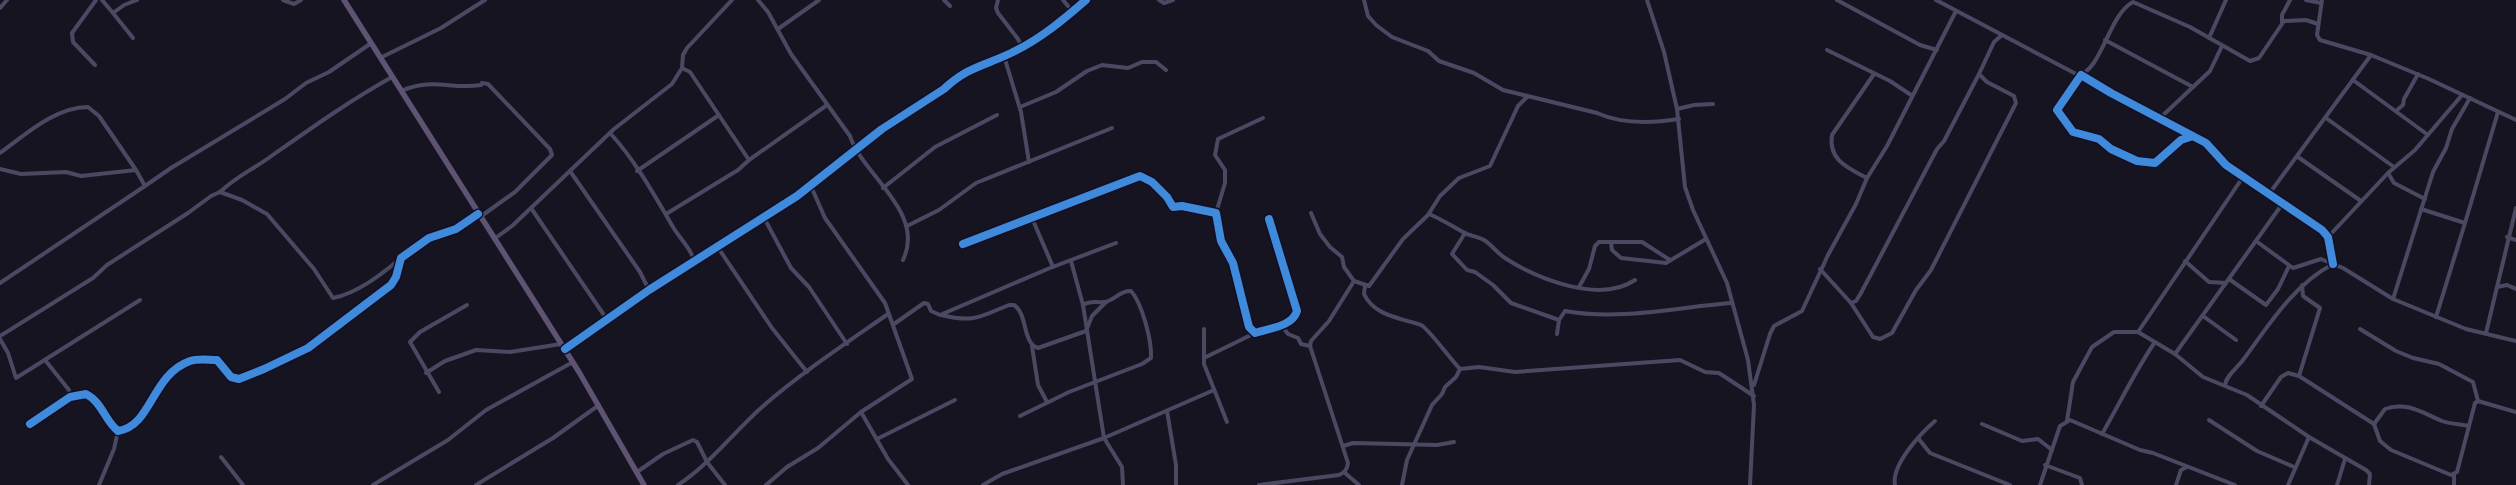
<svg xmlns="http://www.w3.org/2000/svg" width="2516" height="485" viewBox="0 0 2516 485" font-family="Montserrat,sans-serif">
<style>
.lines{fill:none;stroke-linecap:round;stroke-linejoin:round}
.minor{stroke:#4a4962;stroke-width:4}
.primary{stroke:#5e5373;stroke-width:5.5}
.cycleway-casing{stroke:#130f26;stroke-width:11}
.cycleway{stroke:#408adc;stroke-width:8}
</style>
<rect width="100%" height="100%" fill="#161421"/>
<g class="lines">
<g class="minor">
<polyline points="102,0 113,13 124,5 137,0"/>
<polyline points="283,0 294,4 301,0"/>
<path d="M758 0 768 12 791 54 850 136C863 176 926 212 903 260"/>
<polyline points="944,0 950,6"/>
<polyline points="998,0 996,8 998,13 1018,39 1022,47"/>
<polyline points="1063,0 1072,11"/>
<polyline points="1159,0 1164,3 1173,0"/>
<path d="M1364 0 1368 16 1376 25 1392 37 1428 51 1439 61 1474 73 1503 90 1597 113C1621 124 1653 123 1679 119"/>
<polyline points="1647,0 1664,52 1677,109 1685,187 1693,210 1727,283 1748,360 1754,405 1750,485"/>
<polyline points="1837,0 1920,45 1937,50"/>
<path d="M1936 0 2078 75C2101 72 2109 14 2133 2L2190 27 2250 61 2259 58 2284 21 2306 20 2318 24"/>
<polyline points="2306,0 2321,3"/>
<polyline points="2322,0 2317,35 2320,40 2371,55 2429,79 2516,120"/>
<polyline points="0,8 7,0"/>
<polyline points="113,13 133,38"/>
<polyline points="2282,23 2282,15 2290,0"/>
<polyline points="778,29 819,0"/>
<polyline points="2209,38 2226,0"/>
<polyline points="2105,40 2193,87"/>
<polyline points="1827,50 1890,81 1911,95"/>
<polyline points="1004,56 1021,112 1029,162"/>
<polyline points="380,58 441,28 485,0"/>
<polyline points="95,65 73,42 72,33 96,0"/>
<polyline points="2353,80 2428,135"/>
<path d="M401 91C433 77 451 90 481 85L482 83 488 84 550 149 552 155 515 192 480 217"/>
<polyline points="1020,107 1056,92 1087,71 1102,65 1128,68 1142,62 1156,62 1166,70"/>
<polyline points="1677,109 1694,105 1713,104"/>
<polyline points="2397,110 2403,105 2404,99 2418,74"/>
<polyline points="2326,118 2394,167"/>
<polyline points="2159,119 2210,71 2222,46"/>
<path d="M610 133C635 160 655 196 673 227 680 239 690 247 694 260"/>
<polyline points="2193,136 2181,140 2155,163 2137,161 2111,149 2099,139 2073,132 2057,110 2081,75 2111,93 2206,143 2226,165 2322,230 2328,237 2333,264"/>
<path d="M0 153C25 135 55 107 88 107L99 116 136 170"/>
<polyline points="2298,157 2361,201"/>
<polyline points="749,160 827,105"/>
<polyline points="0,169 21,174 66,172 81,176 136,170 145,186 171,168 285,99 306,83 329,72 370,44"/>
<polyline points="570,171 640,272 649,290"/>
<polyline points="637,171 719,115"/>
<polyline points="2388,173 2394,183 2425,199"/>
<path d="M1867 178C1848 168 1828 160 1832 135L1874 74"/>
<polyline points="883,188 935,147 997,115"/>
<path d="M220 192C237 176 252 170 270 157 310 129 349 101 392 77"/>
<polyline points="2269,194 2371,55"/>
<polyline points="531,208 606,318"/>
<polyline points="2421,209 2465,223 2436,317"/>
<polyline points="1216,213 1225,183 1225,170 1215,155 1218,139 1263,118"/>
<polyline points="666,214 738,170 749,160 690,72 682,68"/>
<path d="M1429 214C1441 219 1452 226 1463 232 1469 236 1477 236 1484 240 1492 245 1497 253 1505 258 1537 279 1600 304 1635 280"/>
<polyline points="763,216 791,268 809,287 847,344"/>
<polyline points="1032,218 1053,267"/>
<polyline points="2465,223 2498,112"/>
<polyline points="907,226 939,210 976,183 1112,128"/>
<polyline points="1465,233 1452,254 1467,270 1475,272 1493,285 1511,303 1559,320 1557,334"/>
<polyline points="2328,237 2388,173 2415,150 2462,95"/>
<polyline points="2507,237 2516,240"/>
<polyline points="494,239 512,226 614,129 672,84 682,68 683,55 687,48 732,0"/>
<polyline points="2256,241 2293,268 2321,259 2343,268 2393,299 2466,329 2516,341"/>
<polyline points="1611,243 1612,250 1621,258 1666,263 1706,239"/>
<path d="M963 244 1140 176 1152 182 1167 197 1173 207 1182 206 1216 213 1221 241 1233 263 1249 327 1255 333C1269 328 1292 327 1297 311L1269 219"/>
<polyline points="717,246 772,328 807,372"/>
<polyline points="1071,261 1083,305 1104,438 1122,467 1123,485"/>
<polyline points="2185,261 2209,282 2226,283"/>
<polyline points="1820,269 1851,303 1873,337 1880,339 1892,333 1916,290 1931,270 2016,103 2014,96 1987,82 1979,74 1994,42 2002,35"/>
<polyline points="2229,279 2266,305 2278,289 2289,266"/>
<polyline points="1354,281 1369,286 1403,239 1428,215 1440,196 1459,178 1490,166 1518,106 1527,97"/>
<polyline points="0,283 145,186"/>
<path d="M1365 286 1364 294C1374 316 1401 318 1421 325 1428 328 1451 360 1460 369L1479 367 1515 372 1680 360 1705 372 1719 373 1754 396"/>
<polyline points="1579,287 1589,269 1595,246 1599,242 1642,242 1670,260"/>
<polyline points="2497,287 2507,285 2516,289"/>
<polyline points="2393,299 2433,172 2446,148 2452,129 2470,98"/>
<polyline points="1851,303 1856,301 1861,293 1937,149 1944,141 1979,74"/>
<path d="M941 315C974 323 979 317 1009 305H1014C1028 314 1022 343 1038 348L1086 331 1092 316 1106 302"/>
<polyline points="2203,316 2236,340"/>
<path d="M1559 320 1565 311C1620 321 1677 307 1732 303"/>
<polyline points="894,324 924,303 928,304 931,311 940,315 1050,268 1116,243"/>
<polyline points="1281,325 1288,334 1298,338 1301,344 1310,346"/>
<polyline points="1204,329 1204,357"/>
<polyline points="2360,329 2396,351 2413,358 2439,364 2473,382 2478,401"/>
<polyline points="2138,332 2243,177"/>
<polyline points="2486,333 2516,208"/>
<path d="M0 336 93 278 107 265 188 213 211 196 220 192 242 200 267 214 314 269 333 298C358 293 382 274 401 258"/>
<polyline points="0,339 8,353 16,378 140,300"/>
<polyline points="1032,346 1038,385 1047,402"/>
<path d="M565 349 649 290 797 196 882 129 944 89C967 67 984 66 1011 53 1039 40 1063 20 1086 0"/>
<polyline points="2175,354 2283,203"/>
<polyline points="45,360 69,390 70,397"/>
<polyline points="426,373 445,361 476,350 510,352 561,344"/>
<polyline points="2299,376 2320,308 2303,296 2302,285"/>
<polyline points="1754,385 1770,334 1774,326 1802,311 1828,255 1856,204 1867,178 1887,146 1956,11"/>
<path d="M2225 385C2226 376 2237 368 2243 360 2269 325 2293 285 2333 264"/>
<polyline points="439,392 410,342 420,332 467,305"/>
<polyline points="2261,406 2281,377 2288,373 2299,376 2374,424 2380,441 2391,450 2451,475 2457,472 2475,403 2478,401 2516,412"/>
<polyline points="1167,411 1176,465 1176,485"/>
<polyline points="861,412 888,459 908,485"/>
<path d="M1020 416 1069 392 1142 364 1151 358C1152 341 1142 303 1131 291 1120 290 1114 301 1104 302 1096 303 1091 300 1083 305"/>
<polyline points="2209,420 2257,451 2294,467"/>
<polyline points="2067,421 2073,382 2092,347 2114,332 2138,332 2175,354 2203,377 2247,395 2309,437 2366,470 2370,474 2369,485"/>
<polyline points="1227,422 1204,364 1204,358 1255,333"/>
<path d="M30 424 70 397 86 394C102 402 105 421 118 431 152 426 151 375 190 361 199 358 208 360 217 360L231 377 239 379 264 369 308 348 391 285 396 277 401 258 429 238 456 229 478 214"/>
<polyline points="1982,424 2022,441 2038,439 2052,450"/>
<path d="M2374 424 2385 409C2406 401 2423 413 2442 421 2450 424 2460 424 2469 426"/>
<path d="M2102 434C2120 403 2135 371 2155 342"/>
<polyline points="1918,438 1930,453 2010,485"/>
<polyline points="877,439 955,400"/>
<polyline points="1343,446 1353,443 1437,445 1454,442"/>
<polyline points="221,457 243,485"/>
<polyline points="2045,465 2080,478 2082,485"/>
<polyline points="637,472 663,454 693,440 697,442 707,462 725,485"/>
<polyline points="1345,473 1359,485"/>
<polyline points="99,485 114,449 118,431"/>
<polyline points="373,485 448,440 486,410 573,362"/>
<polyline points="476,485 553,438 599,405"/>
<path d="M678 485C710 464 733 433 762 407 801 373 845 344 888 314"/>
<polyline points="766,485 787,467 818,448 861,412 912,379 885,303 825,218 810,184"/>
<polyline points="983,485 1002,474 1104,438 1214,390"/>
<path d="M1259 485 1339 475C1345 472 1347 470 1348 463L1310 346 1311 341 1329 321 1354 281 1344 267 1342 257 1330 247 1320 234 1311 213"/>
<polyline points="1402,485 1407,460 1432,405 1442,394 1445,387 1456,377 1460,369"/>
<path d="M1895 485C1891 465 1921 433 1935 421"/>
<polyline points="2040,485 2060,426 2070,420 2140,450 2153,453 2235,485"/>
<polyline points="2176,485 2181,470 2187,467"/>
<polyline points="2288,485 2309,437"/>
<polyline points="2337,485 2345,459"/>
<polyline points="2454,485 2454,475"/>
</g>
<polyline class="primary" points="344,0 579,372 644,485"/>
<g class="cycleway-casing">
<g id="cycleway">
<polyline points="2193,136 2181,140 2155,163 2137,161 2111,149 2099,139 2073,132 2057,110 2081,75 2111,93 2206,143 2226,165 2322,230 2328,237 2333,264"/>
<path d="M963 244 1140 176 1152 182 1167 197 1173 207 1182 206 1216 213 1221 241 1233 263 1249 327 1255 333C1269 328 1292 327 1297 311L1269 219"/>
<path d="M565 349 649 290 797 196 882 129 944 89C967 67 984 66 1011 53 1039 40 1063 20 1086 0"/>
<path d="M30 424 70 397 86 394C102 402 105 421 118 431 152 426 151 375 190 361 199 358 208 360 217 360L231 377 239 379 264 369 308 348 391 285 396 277 401 258 429 238 456 229 478 214"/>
</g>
</g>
<use href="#cycleway" class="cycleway"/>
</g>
</svg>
